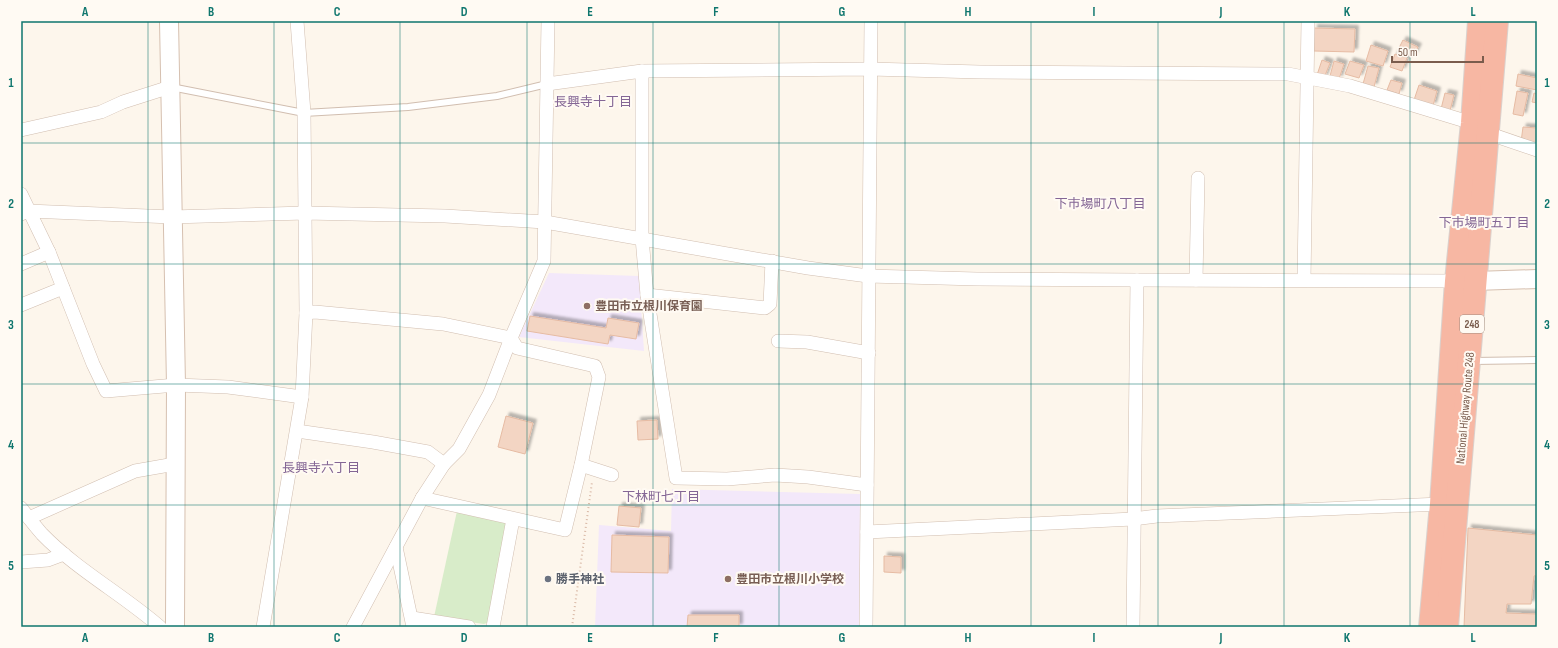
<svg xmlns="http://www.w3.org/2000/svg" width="1558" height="648" viewBox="0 0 1558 648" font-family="'Sofia Sans Condensed','Noto Sans JP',sans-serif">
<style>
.education{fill:#f3e8fa}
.green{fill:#d8ecc9}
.building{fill:#f3d5c3;stroke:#e6bba3;filter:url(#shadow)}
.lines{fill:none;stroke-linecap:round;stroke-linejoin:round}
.lane-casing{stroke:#d1beb0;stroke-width:8}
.street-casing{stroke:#d1beb0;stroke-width:14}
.secondary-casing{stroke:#d6c0b0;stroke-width:20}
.highway-casing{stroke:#dad1cd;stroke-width:24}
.path{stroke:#d9b8a5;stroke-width:2;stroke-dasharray:1 3;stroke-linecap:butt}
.lane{stroke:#fff;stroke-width:6}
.street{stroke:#fff;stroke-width:13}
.secondary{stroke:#fff;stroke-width:18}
.highway{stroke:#f7b7a3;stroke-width:22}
.grid{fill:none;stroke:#0f766e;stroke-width:1;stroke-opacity:0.55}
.education-dot{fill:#8d6e63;stroke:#fffaf3;stroke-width:1.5}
.worship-dot{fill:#6b7280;stroke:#fffaf3;stroke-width:1.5}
.labels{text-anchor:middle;stroke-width:4;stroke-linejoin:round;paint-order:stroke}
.shield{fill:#fffaf3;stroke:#a28b7f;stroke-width:1}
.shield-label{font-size:11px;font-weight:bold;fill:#7a5c4d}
.education-label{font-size:12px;font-weight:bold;fill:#785e54;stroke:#fffaf3;text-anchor:start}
.street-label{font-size:12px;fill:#7a5c4d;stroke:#fffaf3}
.worship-label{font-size:12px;font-weight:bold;fill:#5b616d;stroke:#fffaf3;text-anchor:start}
.neighbourhood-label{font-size:13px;fill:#846695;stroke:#fffaf3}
.neatline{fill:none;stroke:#0f766e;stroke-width:1.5}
.grid-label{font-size:13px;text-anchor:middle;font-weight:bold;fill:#0f766e}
</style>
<defs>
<filter id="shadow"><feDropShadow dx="3.5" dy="-3.5" stdDeviation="1" flood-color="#0004"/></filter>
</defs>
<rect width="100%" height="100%" fill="#fdf6ec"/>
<g class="education">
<polygon points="549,273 639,276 644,351 519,337"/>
<polygon points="672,489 860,494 859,627 595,627 599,525 671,531"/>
</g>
<polygon class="green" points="457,511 505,521 507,526 490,622 484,624 434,617"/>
<g class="building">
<polygon points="1314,28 1355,29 1354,52 1314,51"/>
<polygon points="1403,40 1418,47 1413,57 1398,50"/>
<polygon points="1371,45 1388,51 1383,66 1366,61"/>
<polygon points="1395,54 1407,58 1402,71 1390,67"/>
<polygon points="1322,60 1330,63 1324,78 1317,75"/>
<polygon points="1334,61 1344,64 1339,79 1330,76"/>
<polygon points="1350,61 1364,65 1359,78 1345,74"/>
<polygon points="1368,66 1379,68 1374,87 1363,84"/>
<polygon points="1518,74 1537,78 1537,90 1516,86"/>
<polygon points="1391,80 1402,83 1399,94 1387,90"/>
<polygon points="1419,85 1437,91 1433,106 1414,100"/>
<polygon points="1517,91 1528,93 1523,116 1513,114"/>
<polygon points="1445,93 1454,95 1450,111 1441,109"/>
<polygon points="1534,93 1537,94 1537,103 1532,102"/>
<polygon points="1523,127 1537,128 1537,144 1521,142"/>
<polygon points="530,316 606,328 608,318 639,323 636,339 610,335 608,344 527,331"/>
<polygon points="506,416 533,423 525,454 498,447"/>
<polygon points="657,420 658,439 638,440 637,421"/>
<polygon points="619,506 641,508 639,527 617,525"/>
<polygon points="1468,528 1537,535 1537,575 1534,576 1531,604 1507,604 1506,613 1537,614 1537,627 1464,627"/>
<polygon points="612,535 669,537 668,573 611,572"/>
<polygon points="884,556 901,557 901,573 884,572"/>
<polygon points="688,615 739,615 739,627 687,627"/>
</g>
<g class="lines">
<g class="lane-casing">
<g id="lane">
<polyline points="171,87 304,113 408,107 497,96 547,84"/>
<polyline points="1473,361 1537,360"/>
</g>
</g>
<g class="street-casing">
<g id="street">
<polyline points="642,71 642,238 647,295 676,478 727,479 775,475 808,477 867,485"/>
<polyline points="547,84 642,71 870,69 980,72 1288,74 1350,86 1472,123"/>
<polyline points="21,130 101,112 123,102 170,87"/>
<polyline points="1487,133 1537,150"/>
<polyline points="21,194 49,252 93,364 106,391 176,385 228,387 302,397"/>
<polyline points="21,214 28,211 172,217 305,213 445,216 545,222 808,268 868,276 977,279 1137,280 1461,281"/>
<polyline points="21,264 49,252"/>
<polyline points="1196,280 1198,178"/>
<polyline points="1304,280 1308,21"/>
<polyline points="647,295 765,308 770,304 772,261"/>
<polyline points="21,305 63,288"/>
<polyline points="306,313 315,312 443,324 511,338 517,348 595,366 599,377 581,465 565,530 422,498"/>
<polyline points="778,341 807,342 869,353"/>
<polyline points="297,431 373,442 428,452 444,464"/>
<polyline points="581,465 612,475"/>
<path d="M21 508C28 517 35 526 42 534 77 570 122 594 160 627"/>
<polyline points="29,518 135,471 175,464"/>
<polyline points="867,532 1133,519 1157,516 1441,504"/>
<polyline points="396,547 413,627"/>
<polyline points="21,562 48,560 64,554"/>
<polyline points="412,618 469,627"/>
<polyline points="263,627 302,397 306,313 304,113 297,21"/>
<polyline points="353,627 422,498 444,464 459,449 489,395 511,338 544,261 548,21"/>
<polyline points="493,627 513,519"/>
<polyline points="866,627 871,21"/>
<polyline points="1133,627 1137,280"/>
</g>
</g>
<g class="secondary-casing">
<g id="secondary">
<polyline points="169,21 176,385 175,627"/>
<polyline points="1475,281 1537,279"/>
</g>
</g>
<g class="highway-casing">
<g id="highway">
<polyline points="1430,627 1441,504 1456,281 1472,123 1479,21"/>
<polyline points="1447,627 1497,21"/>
</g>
</g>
<polyline class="path" points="572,627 592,482"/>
<use href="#lane" class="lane"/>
<use href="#street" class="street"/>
<use href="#secondary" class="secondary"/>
<use href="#highway" class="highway"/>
</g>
<path class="grid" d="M148 21V627M274 21V627M400 21V627M527 21V627M653 21V627M779 21V627M905 21V627M1031 21V627M1158 21V627M1284 21V627M1410 21V627M21 143H1537M21 264H1537M21 384H1537M21 505H1537"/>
<g class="education-dot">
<circle cx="587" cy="306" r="4"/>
<circle cx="728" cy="579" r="4"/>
</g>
<circle class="worship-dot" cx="548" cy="579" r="4"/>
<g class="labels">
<rect class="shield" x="1460" y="315" width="24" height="18" rx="3"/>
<g class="shield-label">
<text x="1472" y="328">248</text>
</g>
<g class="education-label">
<text x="595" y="310">豊田市立根川保育園</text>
<text x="736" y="583">豊田市立根川小学校</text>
</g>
<g class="street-label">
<text transform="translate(1465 408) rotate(-85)" y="4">National Highway Route 248</text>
</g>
<g class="worship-label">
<text x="556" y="583">勝手神社</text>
</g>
<g class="neighbourhood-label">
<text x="593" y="106">長興寺十丁目</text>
<text x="1100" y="208">下市場町八丁目</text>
<text x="1484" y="227">下市場町五丁目</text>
<text x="321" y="472">長興寺六丁目</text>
<text x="661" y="501">下林町七丁目</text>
</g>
</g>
<rect width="1558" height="648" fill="none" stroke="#fffaf3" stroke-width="44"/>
<path d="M1392 56v6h91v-6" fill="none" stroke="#7a5c4d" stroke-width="2"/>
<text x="1398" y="56" font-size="12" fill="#7a5c4d" stroke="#fffaf3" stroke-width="3" paint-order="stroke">50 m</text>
<rect x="22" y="22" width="1514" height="604" class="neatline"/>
<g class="grid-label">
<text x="85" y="16">A</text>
<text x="211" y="16">B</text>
<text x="337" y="16">C</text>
<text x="464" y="16">D</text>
<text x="590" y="16">E</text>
<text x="716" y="16">F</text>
<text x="842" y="16">G</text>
<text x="968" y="16">H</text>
<text x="1094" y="16">I</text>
<text x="1221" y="16">J</text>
<text x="1347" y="16">K</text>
<text x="1473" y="16">L</text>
<text x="11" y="87">1</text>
<text x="1547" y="87">1</text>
<text x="11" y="208">2</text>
<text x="1547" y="208">2</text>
<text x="11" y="329">3</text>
<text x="1547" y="329">3</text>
<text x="11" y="449">4</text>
<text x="1547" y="449">4</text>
<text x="11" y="570">5</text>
<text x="1547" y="570">5</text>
<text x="85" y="642">A</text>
<text x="211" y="642">B</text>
<text x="337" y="642">C</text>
<text x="464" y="642">D</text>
<text x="590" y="642">E</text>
<text x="716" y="642">F</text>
<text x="842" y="642">G</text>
<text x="968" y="642">H</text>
<text x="1094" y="642">I</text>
<text x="1221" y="642">J</text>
<text x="1347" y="642">K</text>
<text x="1473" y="642">L</text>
</g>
</svg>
